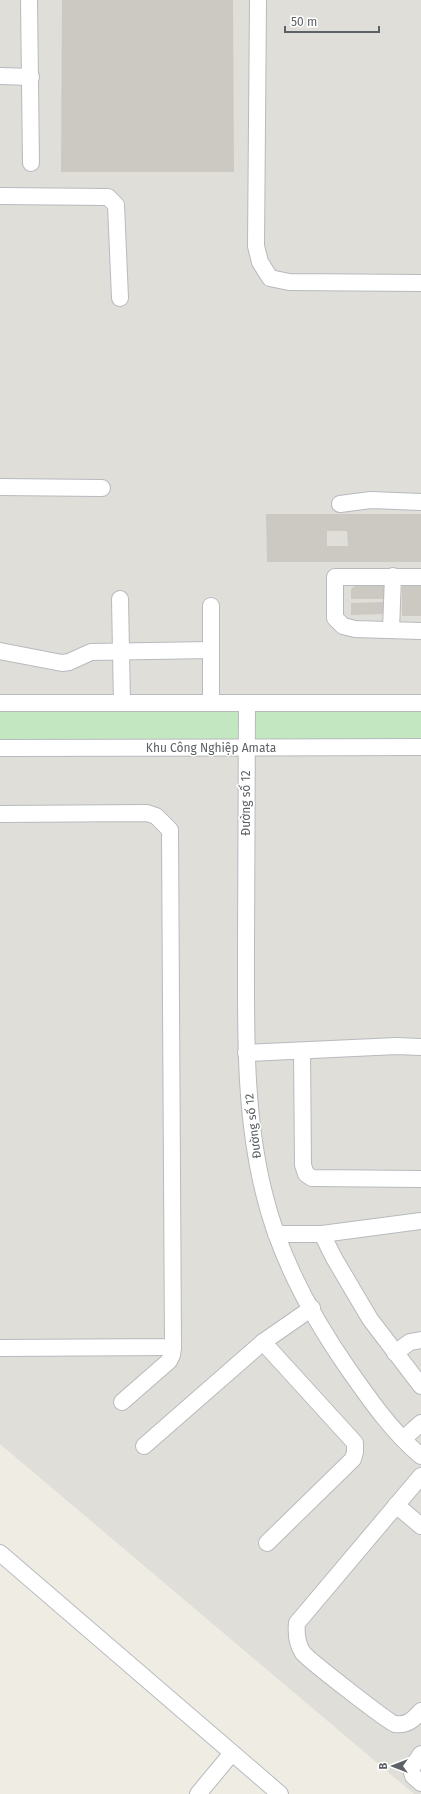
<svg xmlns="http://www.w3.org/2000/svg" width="421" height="1794" viewBox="0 0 421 1794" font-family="'Fira Sans',sans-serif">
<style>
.industrial{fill:#e0ded8}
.green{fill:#c3e7c0}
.building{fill:#ccc9c3;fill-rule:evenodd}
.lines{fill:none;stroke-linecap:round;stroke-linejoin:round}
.minor-casing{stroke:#b7babe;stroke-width:18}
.minor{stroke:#fff;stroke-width:16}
.labels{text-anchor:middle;stroke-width:3;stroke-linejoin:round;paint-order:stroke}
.street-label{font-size:12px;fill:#5c6165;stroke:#fff}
</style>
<rect width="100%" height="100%" fill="#efece4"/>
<polygon class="industrial" points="0,0 421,0 421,1794 414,1794 0,1444"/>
<g class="green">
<rect x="0" y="710" width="242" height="31"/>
<polygon points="251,710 421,710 421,740 250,741"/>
</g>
<g class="building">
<polygon points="62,0 233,0 234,172 61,172"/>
<path d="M266 514H421V562H267ZM327 531H347L348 546H327Z"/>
<polygon points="359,583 388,584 388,599 351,599 351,589"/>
<polygon points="421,585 421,616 402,616 402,586"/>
<polygon points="385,602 385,614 351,615 351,603"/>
</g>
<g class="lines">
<g class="minor-casing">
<g id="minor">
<polyline points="29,0 31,163"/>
<polyline points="258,0 256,246 260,262 270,278 289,282 421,283"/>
<polyline points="0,76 31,77"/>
<polyline points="0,196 108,197 116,205 120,298"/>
<polyline points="0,487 102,488"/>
<polyline points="340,504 371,500 421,502"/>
<polyline points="421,577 335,577 335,618 343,626 355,629 421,631"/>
<polyline points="120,599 122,703"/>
<polyline points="211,606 211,703"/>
<polyline points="391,630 393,576"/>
<polyline points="0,651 62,663 69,662 91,652 211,650"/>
<polyline points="0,703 421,703"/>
<path d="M247 703C246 785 246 867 246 949 246 1030 244 1113 264 1193 279 1256 312 1317 349 1370 370 1400 393 1433 421 1456"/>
<polyline points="0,748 421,747"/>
<polyline points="0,814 147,813 156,816 170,830 173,1347 0,1348"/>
<polyline points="302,1051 303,1165 306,1174 312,1178 421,1179"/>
<polyline points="246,1053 397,1046 421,1047"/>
<polyline points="276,1234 322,1234 334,1258 370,1319 421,1386"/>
<polyline points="322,1234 421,1221"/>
<polyline points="263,1342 355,1443 355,1452 353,1459 267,1543"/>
<polyline points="395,1353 410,1342 421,1340"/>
<polyline points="122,1402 169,1361 172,1355 173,1347"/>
<polyline points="403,1439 421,1423"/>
<polyline points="144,1446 263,1342 312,1308"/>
<path d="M421 1476 297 1623C296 1633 297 1644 303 1653 310 1661 388 1722 395 1724 407 1726 414 1719 421 1711"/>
<polyline points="396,1505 421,1526"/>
<polyline points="0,1553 280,1794"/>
<polyline points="421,1754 411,1769 413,1776 421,1783"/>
<polyline points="198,1794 232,1753"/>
</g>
</g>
<use href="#minor" class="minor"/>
</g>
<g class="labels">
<g class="street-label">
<text x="211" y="752">Khu Công Nghiệp Amata</text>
<text transform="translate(246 803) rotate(-90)" y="4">Đường số 12</text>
<text transform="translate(253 1126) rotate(-97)" y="4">Đường số 12</text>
</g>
</g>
<g transform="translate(393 1766) rotate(270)" stroke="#ffffff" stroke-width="3" paint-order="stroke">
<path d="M0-3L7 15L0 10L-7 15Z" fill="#5c6165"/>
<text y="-6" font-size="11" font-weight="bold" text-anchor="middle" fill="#5c6165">B</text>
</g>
<path d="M285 26v6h94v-6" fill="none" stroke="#5c6165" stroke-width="2"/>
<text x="291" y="26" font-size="12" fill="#5c6165" stroke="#ffffff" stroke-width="3" paint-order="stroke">50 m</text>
</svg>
